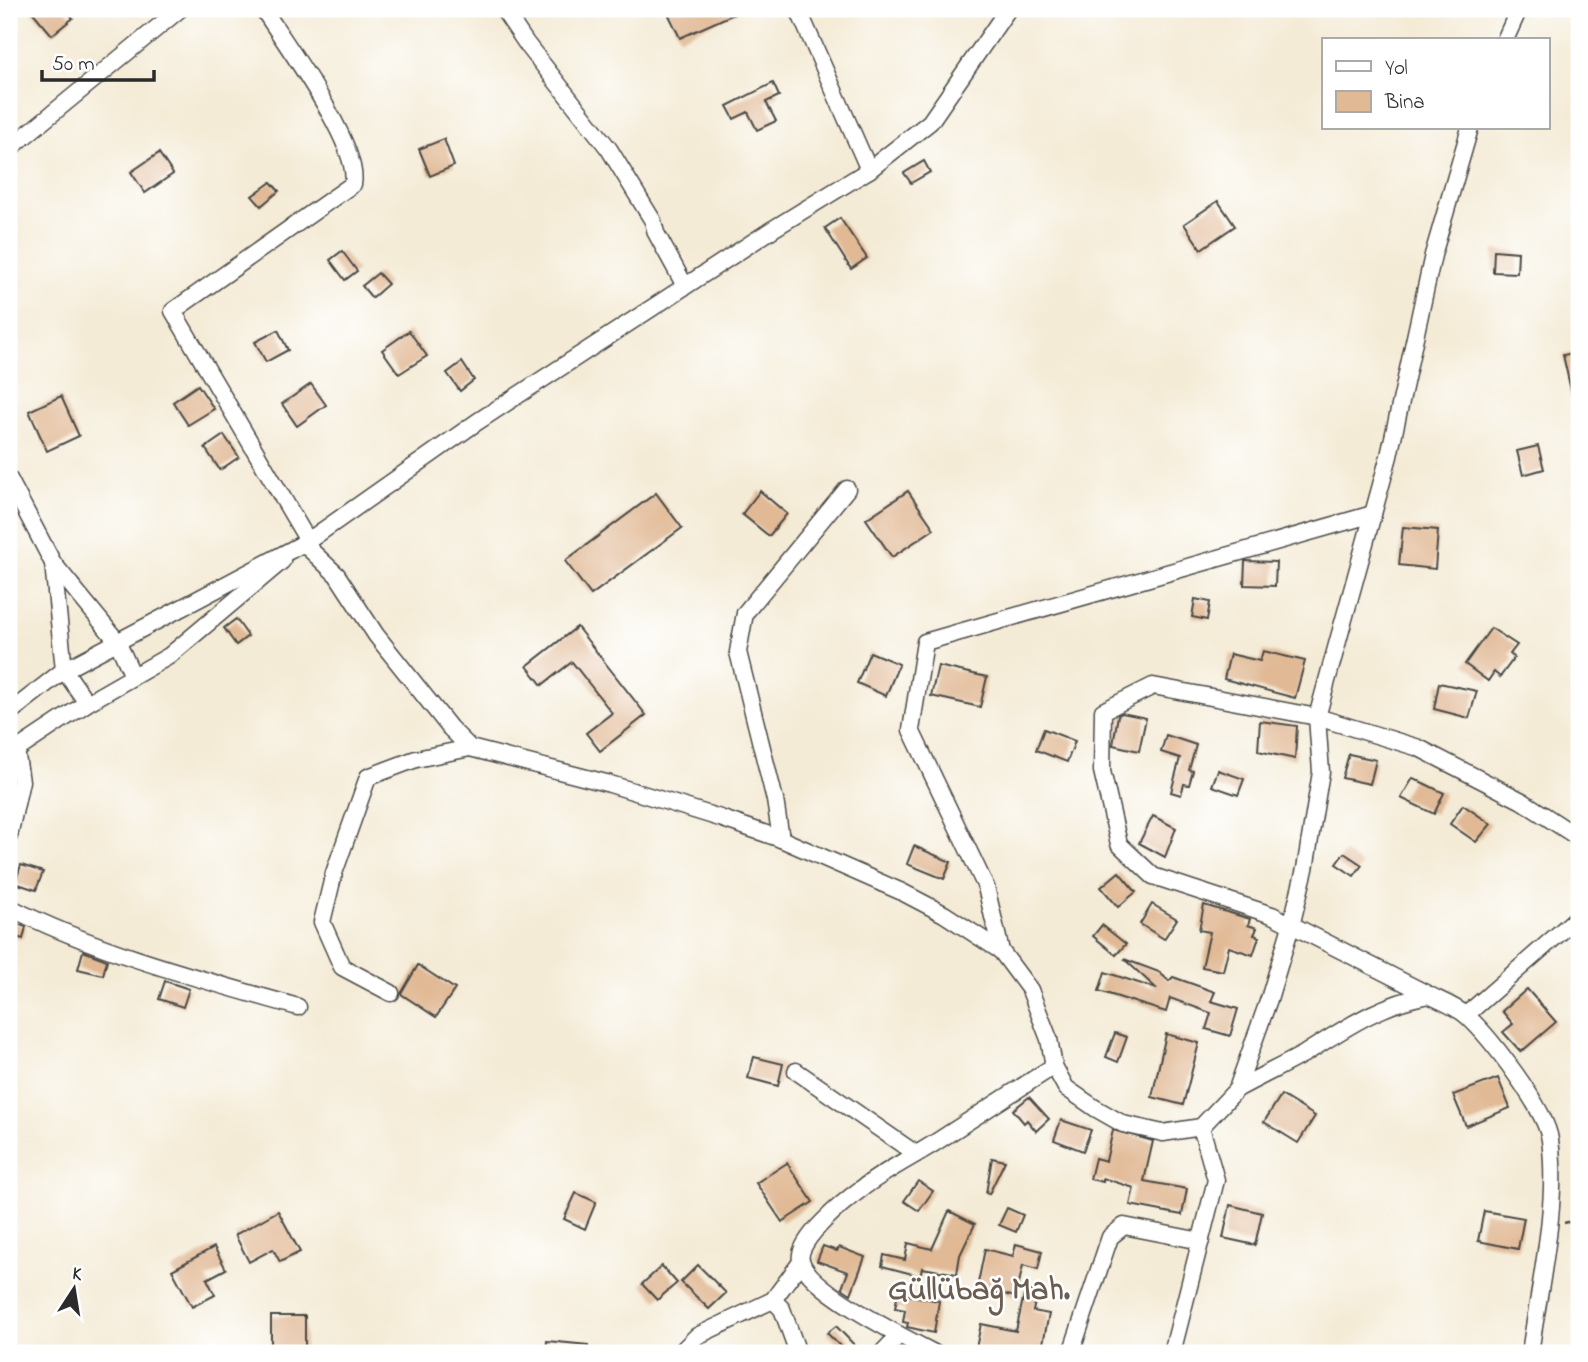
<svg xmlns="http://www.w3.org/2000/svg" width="1588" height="1362" viewBox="0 0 1588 1362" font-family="'Indie Flower',sans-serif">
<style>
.building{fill:#e1b995}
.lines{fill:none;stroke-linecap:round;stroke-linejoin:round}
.minor-casing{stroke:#494845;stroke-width:19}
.path{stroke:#494845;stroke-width:2.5;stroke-dasharray:5 5;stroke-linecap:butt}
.minor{stroke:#fff;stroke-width:16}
.labels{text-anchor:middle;stroke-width:5;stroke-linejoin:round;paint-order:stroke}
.district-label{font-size:32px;font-weight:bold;fill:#6b5d50;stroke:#fff}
</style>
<rect width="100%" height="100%" fill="#fff"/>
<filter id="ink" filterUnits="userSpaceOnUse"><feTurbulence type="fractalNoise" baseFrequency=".0143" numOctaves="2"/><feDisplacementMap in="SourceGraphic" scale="14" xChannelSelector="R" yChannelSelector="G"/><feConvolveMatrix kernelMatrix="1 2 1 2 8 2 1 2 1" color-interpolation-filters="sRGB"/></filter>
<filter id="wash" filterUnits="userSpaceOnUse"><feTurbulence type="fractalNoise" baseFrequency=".00686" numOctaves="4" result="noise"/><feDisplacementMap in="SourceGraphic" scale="28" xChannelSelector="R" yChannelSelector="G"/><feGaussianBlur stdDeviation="1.57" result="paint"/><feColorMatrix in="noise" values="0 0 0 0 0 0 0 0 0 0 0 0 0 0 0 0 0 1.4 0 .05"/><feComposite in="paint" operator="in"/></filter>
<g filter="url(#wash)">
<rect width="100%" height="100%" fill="#f4ebd6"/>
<g id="blocks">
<g class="building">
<polygon points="30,9 65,9 73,18 52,35"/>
<polygon points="666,9 745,9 680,38"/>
<polygon points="773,83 779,96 766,102 776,121 757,130 748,112 734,119 727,106"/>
<polygon points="444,139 454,166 430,176 419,149"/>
<polygon points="159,153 173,174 145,193 131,172"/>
<polygon points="924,161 930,172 911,183 904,173"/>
<polygon points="271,182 279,191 261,206 252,196"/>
<polygon points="1218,201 1235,226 1201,249 1184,224"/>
<polygon points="840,218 867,258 851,269 825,228"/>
<polygon points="1494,250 1518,252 1517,273 1493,272"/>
<polygon points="342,251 357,271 345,280 330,260"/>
<polygon points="378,273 388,284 372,298 362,286"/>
<polygon points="278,330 288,350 266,362 255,342"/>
<polygon points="409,331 427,356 399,374 382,350"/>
<polygon points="1579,352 1579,404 1574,404 1563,355"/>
<polygon points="462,362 474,380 460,391 447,373"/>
<polygon points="311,384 326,405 297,426 282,404"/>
<polygon points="198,385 214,409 188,425 173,402"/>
<polygon points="61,396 79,436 47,451 29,411"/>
<polygon points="224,435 239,457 220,470 205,448"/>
<polygon points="1538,446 1544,469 1523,475 1517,451"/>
<polygon points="760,491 787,514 769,536 742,514"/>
<polygon points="908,491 934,529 892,557 866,519"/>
<polygon points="656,493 682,528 591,595 565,561"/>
<polygon points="1403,527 1438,530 1435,569 1399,565"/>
<polygon points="1245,561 1276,562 1275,586 1244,585"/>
<polygon points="1195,599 1210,602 1207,620 1192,617"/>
<polygon points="236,619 248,636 236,645 224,628"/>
<polygon points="577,627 646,715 600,751 586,733 612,713 572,662 542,685 527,666"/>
<polygon points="1491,628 1517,645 1510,654 1514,658 1500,677 1494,672 1488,681 1465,664"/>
<polygon points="1263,651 1305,661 1295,698 1224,679 1230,654 1260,661"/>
<polygon points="870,652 899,664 886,696 857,683"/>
<polygon points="938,666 987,677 980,707 931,696"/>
<polygon points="1439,683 1477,691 1469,718 1434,709"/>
<polygon points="1122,713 1146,718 1139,751 1113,745 1118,715"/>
<polygon points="1260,721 1297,726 1295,759 1258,751"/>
<polygon points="1044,729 1075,741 1067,762 1036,750"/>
<polygon points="1166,735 1196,745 1189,770 1193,771 1189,785 1184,784 1181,795 1171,792 1180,758 1161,752"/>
<polygon points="1349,754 1376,760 1370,784 1342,778"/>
<polygon points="1218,770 1244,779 1238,795 1212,786"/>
<polygon points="1413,778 1444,793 1434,814 1401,798"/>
<polygon points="1463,805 1491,824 1476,842 1450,824"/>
<polygon points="1153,816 1176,828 1165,857 1139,843"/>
<polygon points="914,846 951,862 944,879 907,864"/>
<polygon points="1344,853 1362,865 1354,876 1336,864"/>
<polygon points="21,865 43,872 36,890 15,883"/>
<polygon points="1119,872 1136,892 1118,907 1101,887"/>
<polygon points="1152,904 1177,919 1164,939 1140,924"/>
<polygon points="1204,905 1250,919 1248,925 1257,928 1254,935 1259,937 1253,955 1229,947 1223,971 1202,967 1210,932 1199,930"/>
<polygon points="9,921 26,927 23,939 9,935"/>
<polygon points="1102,925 1126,944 1116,955 1093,936"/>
<polygon points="83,951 107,960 103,975 78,969"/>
<polygon points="1124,959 1159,972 1169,981 1173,977 1215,992 1211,1001 1238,1009 1230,1036 1206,1029 1211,1013 1170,998 1166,1012 1099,991 1105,972 1157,989"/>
<polygon points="418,965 455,989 436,1017 401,994"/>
<polygon points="165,981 189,989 183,1007 159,999"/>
<polygon points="1527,989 1556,1022 1521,1052 1503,1032 1513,1024 1502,1011"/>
<polygon points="1115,1033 1127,1037 1118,1062 1106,1057"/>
<polygon points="1166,1034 1199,1043 1183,1105 1152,1097"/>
<polygon points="754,1057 783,1064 778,1086 748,1078"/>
<polygon points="1498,1078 1510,1108 1466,1126 1453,1095"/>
<polygon points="1281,1095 1315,1116 1298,1143 1264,1122"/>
<polygon points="1029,1097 1049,1119 1036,1131 1027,1120 1024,1123 1013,1110"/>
<polygon points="1061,1120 1091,1130 1083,1151 1054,1140"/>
<polygon points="1113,1130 1153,1141 1144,1181 1187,1189 1182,1215 1130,1205 1134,1188 1103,1178 1103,1182 1090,1179 1095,1158 1106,1161"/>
<polygon points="992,1158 1005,1161 989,1194 986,1193"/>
<polygon points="787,1163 813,1202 782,1222 756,1183"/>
<polygon points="918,1181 933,1191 919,1211 904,1201"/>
<polygon points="576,1193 596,1202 585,1229 564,1219"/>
<polygon points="1230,1205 1262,1213 1255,1245 1223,1238"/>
<polygon points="1007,1208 1023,1215 1016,1232 999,1225"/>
<polygon points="278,1211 300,1252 280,1262 273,1249 249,1262 235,1235"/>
<polygon points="949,1211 975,1224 960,1255 957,1274 922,1268 920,1276 882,1266 884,1255 905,1260 908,1243 932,1249"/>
<polygon points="1484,1211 1524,1218 1518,1249 1478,1241"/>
<polygon points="1016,1244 1042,1251 1038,1269 1023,1265 1016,1297 977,1288 985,1249 1013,1256"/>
<polygon points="823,1246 837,1251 839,1247 865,1257 851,1294 842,1288 848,1272 817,1261"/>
<polygon points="214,1247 226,1269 207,1279 215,1295 192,1307 172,1270"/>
<polygon points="698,1265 726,1293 709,1309 681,1282"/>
<polygon points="662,1266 677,1283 657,1300 642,1284"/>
<polygon points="1025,1290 1037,1293 1033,1311 1049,1314 1041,1353 975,1353 981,1324 1016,1331"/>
<polygon points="898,1293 939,1301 934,1333 907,1327 908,1323 903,1322 905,1310 895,1308"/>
<rect x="271" y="1316" width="34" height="32"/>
<polygon points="836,1326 862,1353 847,1353 827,1333"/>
<polygon points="547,1341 588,1345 588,1353 546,1353"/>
</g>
</g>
</g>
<g filter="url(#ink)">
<use href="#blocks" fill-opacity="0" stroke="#494845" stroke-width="2"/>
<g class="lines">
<g class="minor-casing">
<g id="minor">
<path d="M263 9C285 43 361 146 353 184L173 311 308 541"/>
<polyline points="503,9 526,43 609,149 653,221 656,233 685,286"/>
<polyline points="798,9 869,170"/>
<polyline points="1505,40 1519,9"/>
<polyline points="9,149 180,9"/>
<polyline points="9,479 53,563 117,641 133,676"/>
<polyline points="303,543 337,575 376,635 450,728 470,748 610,784 720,818 781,839 902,892 944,914 1001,951 1030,990 1049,1039 1054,1066 1066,1088 1095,1108 1123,1124 1163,1133 1201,1127 1237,1089 1269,999 1291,926 1305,869 1321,772 1317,717 1389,456 1433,255 1470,128"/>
<polyline points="53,563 64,670 87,703"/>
<polyline points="9,713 64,670 308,541 477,422 773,229 869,170 930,122 1008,9"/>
<polyline points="9,755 87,703 169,656 282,561"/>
<polyline points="9,836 21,781 16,750"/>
<polyline points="781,839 775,800 738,652 745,613 847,489"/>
<path d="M9 907C100 953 200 979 298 1007"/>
<polyline points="1001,951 986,887 911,730 925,642 1373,514"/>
<polyline points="391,993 342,967 322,922 334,873 368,777 416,759 470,748"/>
<polyline points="1429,995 1272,915 1153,876 1119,844 1102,771 1103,711 1153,686 1317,717 1419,748 1522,801 1579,838"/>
<polyline points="1466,1015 1579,916"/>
<polyline points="796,1071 916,1154"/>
<path d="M1237 1089C1259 1077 1282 1066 1304 1054 1346 1028 1379 1004 1429 995 1441 1001 1457 1007 1467 1016 1490 1037 1546 1109 1550 1140 1559 1203 1539 1289 1530 1353"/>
<polyline points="773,1300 782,1309 798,1353"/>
<polyline points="680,1353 697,1336 773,1300 801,1262"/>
<polyline points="882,1353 899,1335"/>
<path d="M934 1353C905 1338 808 1290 801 1260 796 1240 846 1200 861 1189 883 1172 909 1159 933 1144 974 1118 1014 1092 1054 1066"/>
<polyline points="1071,1353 1110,1237 1124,1226 1201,1241"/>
<polyline points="1172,1353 1216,1180 1201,1127"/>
</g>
</g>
<polyline class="path" points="1564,1223 1579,1219"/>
<use href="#minor" class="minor"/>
</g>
</g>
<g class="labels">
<g class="district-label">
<text x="979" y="1299">Güllübağ Mah.</text>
</g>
</g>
<rect width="1588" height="1362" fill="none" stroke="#fff" stroke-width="35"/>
<rect x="1322" y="38" width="228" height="91" fill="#ffffff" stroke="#aaaaaa" stroke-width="2"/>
<rect x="1336" y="61" width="35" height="10" fill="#ffffff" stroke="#aaaaaa" stroke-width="2"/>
<text x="1385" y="74" font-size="21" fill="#2b2b2b">Yol</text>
<rect x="1336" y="91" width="35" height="21" fill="#e1b995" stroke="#aaaaaa" stroke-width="2"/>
<text x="1385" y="108" font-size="21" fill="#2b2b2b">Bina</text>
<g transform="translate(74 1289) rotate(12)" stroke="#ffffff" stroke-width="5" paint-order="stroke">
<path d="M0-5L12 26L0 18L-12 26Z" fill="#2b2b2b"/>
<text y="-10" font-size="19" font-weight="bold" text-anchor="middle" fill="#2b2b2b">K</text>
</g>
<path d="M42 70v10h112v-10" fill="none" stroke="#2b2b2b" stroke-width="3.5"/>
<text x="52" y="70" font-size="21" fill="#2b2b2b" stroke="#ffffff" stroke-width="5" paint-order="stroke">50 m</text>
</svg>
